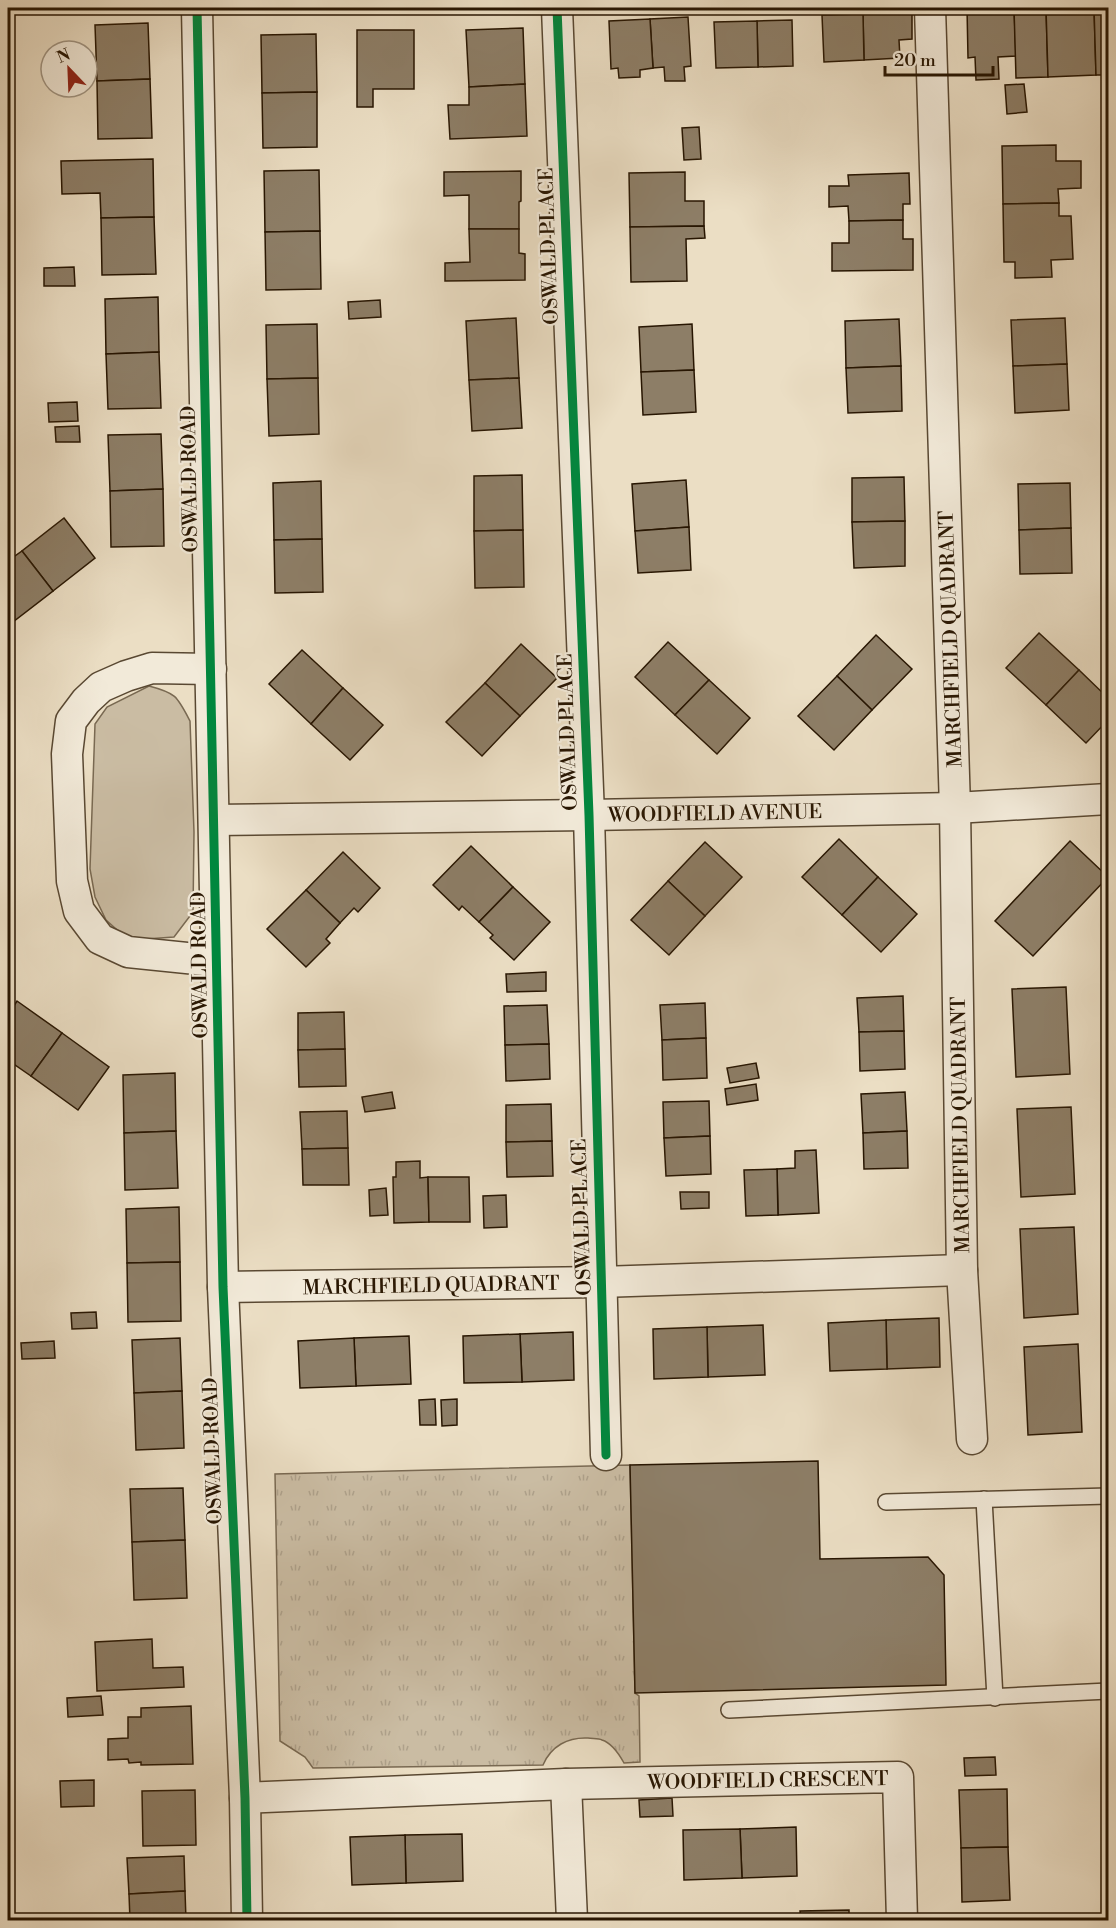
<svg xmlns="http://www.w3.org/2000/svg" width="1116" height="1928" viewBox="0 0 1116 1928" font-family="'Libre Bodoni',serif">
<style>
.grass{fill:#cabca3;stroke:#796952;stroke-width:1.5}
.park{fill:url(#park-tufts);stroke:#796952;stroke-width:1.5}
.building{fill:#8d7e67;stroke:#281602;stroke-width:1.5}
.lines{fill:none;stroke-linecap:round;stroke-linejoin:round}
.service-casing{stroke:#594832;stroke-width:18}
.minor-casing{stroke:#594832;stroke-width:33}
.service{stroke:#f2ead9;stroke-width:15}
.minor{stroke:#f2ead9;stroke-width:30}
.cycleway-casing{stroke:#f2ead9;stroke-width:13}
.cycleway{stroke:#00873e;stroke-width:9}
.labels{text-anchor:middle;stroke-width:4.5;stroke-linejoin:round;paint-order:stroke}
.street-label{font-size:20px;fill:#281602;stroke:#f2ead9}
</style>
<defs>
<pattern id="park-tufts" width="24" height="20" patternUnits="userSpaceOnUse" patternTransform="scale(1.5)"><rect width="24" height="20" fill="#cabca3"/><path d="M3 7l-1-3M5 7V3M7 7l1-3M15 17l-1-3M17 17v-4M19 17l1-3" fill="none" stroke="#aea18b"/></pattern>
</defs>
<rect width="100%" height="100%" fill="#ebdec4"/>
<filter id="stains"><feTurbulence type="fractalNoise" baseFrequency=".00333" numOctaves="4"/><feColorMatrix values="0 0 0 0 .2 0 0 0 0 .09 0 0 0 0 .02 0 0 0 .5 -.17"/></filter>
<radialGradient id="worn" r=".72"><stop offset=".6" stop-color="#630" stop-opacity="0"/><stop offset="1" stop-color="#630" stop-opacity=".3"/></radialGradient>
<path class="grass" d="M149 686C176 693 177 696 190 721L194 832 193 912 174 937 146 939 124 936 106 920 95 897 90 869 95 724 107 707Z"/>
<path class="park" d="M630 1465 635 1693 639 1696 640 1762 624 1763C619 1754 612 1743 602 1740 598 1738 592 1739 588 1738 568 1737 551 1746 543 1765L313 1768 305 1757 280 1741 275 1474Z"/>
<g class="building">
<polygon points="967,8 1014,8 1016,56 998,57 999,79 976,80 975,57 968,58"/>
<polygon points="1014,8 1046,8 1048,77 1016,78"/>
<polygon points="1046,8 1094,8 1096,75 1048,77"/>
<polygon points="1094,8 1108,8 1108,75 1096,75"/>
<polygon points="912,12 912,39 899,40 900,58 864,60 863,14"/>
<polygon points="863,14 864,60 824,62 822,15"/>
<polygon points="688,17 691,66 684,67 685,81 665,81 664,67 653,68 650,19"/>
<polygon points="650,19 653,68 640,70 640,77 619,78 618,68 611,69 609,21"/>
<polygon points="792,20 793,66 758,67 757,21"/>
<polygon points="757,21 758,67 716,68 714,22"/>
<polygon points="148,23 150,79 97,81 95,25"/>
<polygon points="523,28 525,84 469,87 466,30"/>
<polygon points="357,30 414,30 414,89 373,89 373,107 357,107"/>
<polygon points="316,34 317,92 262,93 261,35"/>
<polygon points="150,79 152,138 98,139 97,81"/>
<polygon points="525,84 527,136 450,139 448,105 469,105 469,87"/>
<polygon points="1024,84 1027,112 1007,114 1005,85"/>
<polygon points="317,92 317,147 263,148 262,93"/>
<polygon points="699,127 701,159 684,160 682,128"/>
<polygon points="1056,145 1056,161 1081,161 1081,188 1058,189 1059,203 1003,204 1002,146"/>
<polygon points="153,159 154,217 101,218 100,193 62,194 61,161"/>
<polygon points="319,170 320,231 265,232 264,171"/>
<polygon points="521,171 521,201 519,202 519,229 469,229 469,195 444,196 444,172"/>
<polygon points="685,172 685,201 704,201 704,226 630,227 629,173"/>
<polygon points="909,173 910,204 903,204 903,220 849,221 848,206 829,207 829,186 849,186 848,175"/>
<polygon points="1059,203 1059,216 1071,216 1073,259 1051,260 1052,277 1015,278 1015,262 1004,262 1003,204"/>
<polygon points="154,217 156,274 102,275 101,218"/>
<polygon points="903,220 903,239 913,239 913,270 832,271 832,243 849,243 849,221"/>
<polygon points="704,226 705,238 686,239 687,281 631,282 630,227"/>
<polygon points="469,229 519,229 519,253 525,254 525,280 445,281 445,263 470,262"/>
<polygon points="320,231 321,289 266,290 265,232"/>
<polygon points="74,267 75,286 44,286 44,268"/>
<polygon points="158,297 159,352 106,354 105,299"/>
<polygon points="380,300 381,317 349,319 348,302"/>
<polygon points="516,318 519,378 469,380 466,321"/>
<polygon points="1065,318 1067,364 1013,366 1011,320"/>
<polygon points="899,319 901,366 846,368 845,321"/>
<polygon points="317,324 318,378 267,379 266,325"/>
<polygon points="692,324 694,370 641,372 639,327"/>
<polygon points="159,352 161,408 108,409 106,354"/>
<polygon points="1067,364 1069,410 1015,413 1013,366"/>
<polygon points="901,366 902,411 848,413 846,368"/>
<polygon points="694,370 696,412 643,415 641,372"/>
<polygon points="318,378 319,434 269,436 267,379"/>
<polygon points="519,378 522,428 472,431 469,380"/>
<polygon points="77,402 78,421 49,422 48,403"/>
<polygon points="79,426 80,442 56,442 55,427"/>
<polygon points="161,434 163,489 110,491 108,435"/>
<polygon points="522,475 523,530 474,531 474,476"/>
<polygon points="904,477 905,521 852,522 852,478"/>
<polygon points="686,480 689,527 635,531 632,484"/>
<polygon points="321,481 322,539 274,540 273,483"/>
<polygon points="1070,483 1071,528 1019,530 1018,484"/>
<polygon points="163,489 164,546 111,547 110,491"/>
<polygon points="64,518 95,558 53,591 22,551"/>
<polygon points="905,521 905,566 854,568 852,522"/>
<polygon points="689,527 691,570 638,573 635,531"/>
<polygon points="1071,528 1072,573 1020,574 1019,530"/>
<polygon points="523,530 524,587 475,588 474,531"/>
<polygon points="322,539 323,592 275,593 274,540"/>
<polygon points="22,551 53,591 9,625 8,622 8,561"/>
<polygon points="1039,633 1079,670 1046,705 1006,668"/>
<polygon points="876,635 912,669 872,710 837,676"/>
<polygon points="668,642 709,680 675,715 635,677"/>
<polygon points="521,644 557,678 520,716 485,683"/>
<polygon points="302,650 343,688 311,724 269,684"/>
<polygon points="1079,670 1108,698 1108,720 1086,743 1046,705"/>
<polygon points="837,676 872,710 834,750 798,716"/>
<polygon points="709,680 750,718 717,754 675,715"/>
<polygon points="485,683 520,716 482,756 446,722"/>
<polygon points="343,688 383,725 350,760 311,724"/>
<polygon points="839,839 878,877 842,915 802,877"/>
<polygon points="1070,841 1108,877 1033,956 995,921"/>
<polygon points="705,842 742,877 705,916 668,881"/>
<polygon points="471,846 513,887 479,922 462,906 459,910 433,885"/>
<polygon points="343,852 380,888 358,912 354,908 340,923 306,890"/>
<polygon points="878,877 917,914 881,952 842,915"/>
<polygon points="668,881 705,916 669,955 631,920"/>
<polygon points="513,887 550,922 514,960 490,938 493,935 479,922"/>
<polygon points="306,890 340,923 326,939 330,943 306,967 267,929"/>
<polygon points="546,972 546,991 507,992 506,974"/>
<polygon points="1066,987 1070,1074 1016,1077 1012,989"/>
<polygon points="903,996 904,1031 859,1032 857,998"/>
<polygon points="17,1001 62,1033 31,1076 8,1060 8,1015"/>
<polygon points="705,1003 706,1038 662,1040 660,1005"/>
<polygon points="547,1005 549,1044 505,1045 504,1006"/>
<polygon points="344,1012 345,1049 298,1050 298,1013"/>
<polygon points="904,1031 905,1069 860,1071 859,1032"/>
<polygon points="62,1033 109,1067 78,1110 31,1076"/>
<polygon points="706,1038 707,1078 663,1080 662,1040"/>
<polygon points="549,1044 550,1079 506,1081 505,1045"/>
<polygon points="345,1049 346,1086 299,1087 298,1050"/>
<polygon points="756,1063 759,1078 730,1083 727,1068"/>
<polygon points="175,1073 176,1131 124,1133 123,1075"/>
<polygon points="756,1084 758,1100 727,1105 725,1089"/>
<polygon points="392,1092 395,1108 365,1112 362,1097"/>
<polygon points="905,1092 907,1131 863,1133 861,1094"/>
<polygon points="709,1101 710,1136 664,1138 663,1102"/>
<polygon points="551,1104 552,1141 506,1142 506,1105"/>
<polygon points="1071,1107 1075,1194 1021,1197 1017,1109"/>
<polygon points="347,1111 348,1148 302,1149 300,1112"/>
<polygon points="176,1131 178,1188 125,1190 124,1133"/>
<polygon points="907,1131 908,1168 864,1169 863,1133"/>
<polygon points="710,1136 711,1174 666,1176 664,1138"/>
<polygon points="552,1141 553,1176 507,1177 506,1142"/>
<polygon points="348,1148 349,1185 303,1185 302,1149"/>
<polygon points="816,1150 819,1213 778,1215 777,1169 795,1168 795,1151"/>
<polygon points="420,1161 420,1178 428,1177 429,1222 394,1223 393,1177 396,1177 396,1162"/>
<polygon points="777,1169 778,1215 746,1216 744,1170"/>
<polygon points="428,1177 469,1177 470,1222 429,1222"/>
<polygon points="386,1188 388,1215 370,1216 369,1190"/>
<polygon points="680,1192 709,1192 709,1208 681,1209"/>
<polygon points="506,1195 507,1227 484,1228 483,1196"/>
<polygon points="179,1207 180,1262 127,1263 126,1209"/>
<polygon points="1074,1227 1078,1314 1024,1318 1020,1229"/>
<polygon points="180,1262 181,1321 128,1322 127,1263"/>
<polygon points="96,1312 97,1328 72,1329 71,1313"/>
<polygon points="939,1318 940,1367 887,1369 886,1320"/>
<polygon points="886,1320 887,1369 830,1371 828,1323"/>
<polygon points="763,1325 765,1375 708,1377 707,1327"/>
<polygon points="707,1327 708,1377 654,1379 653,1329"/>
<polygon points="573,1332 574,1380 522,1382 520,1334"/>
<polygon points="520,1334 522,1382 464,1383 463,1336"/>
<polygon points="409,1336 411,1384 356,1386 354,1338"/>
<polygon points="180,1338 182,1391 134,1393 132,1340"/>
<polygon points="354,1338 356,1386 300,1388 298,1341"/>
<polygon points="54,1341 55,1358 22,1359 21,1343"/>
<polygon points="1078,1344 1082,1432 1028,1435 1024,1347"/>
<polygon points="182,1391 184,1448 136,1450 134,1393"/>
<polygon points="435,1399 436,1425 420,1425 419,1400"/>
<polygon points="457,1399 457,1425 442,1426 441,1400"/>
<polygon points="818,1461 820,1559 928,1557 944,1575 946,1685 635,1693 630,1465"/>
<polygon points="183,1488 185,1540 132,1542 130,1489"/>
<polygon points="185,1540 187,1598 134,1600 132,1542"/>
<polygon points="152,1639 153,1668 183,1667 184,1687 97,1691 95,1642"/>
<polygon points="101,1696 103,1715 68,1717 67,1698"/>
<polygon points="191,1706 193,1764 141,1765 141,1762 129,1763 128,1759 108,1760 108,1739 128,1738 128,1717 141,1717 141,1708"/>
<polygon points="995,1757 996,1775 965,1776 964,1758"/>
<polygon points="94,1780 94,1806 61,1807 60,1781"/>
<polygon points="1007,1789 1008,1847 961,1848 959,1790"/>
<polygon points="195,1790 196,1845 143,1846 142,1791"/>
<polygon points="672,1798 673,1816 640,1817 639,1800"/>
<polygon points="796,1827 797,1876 742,1878 740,1829"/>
<polygon points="740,1829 742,1878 684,1880 683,1830"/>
<polygon points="462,1834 463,1881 406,1883 405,1835"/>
<polygon points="405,1835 406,1883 352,1885 350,1837"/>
<polygon points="1008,1847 1010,1900 962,1902 961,1848"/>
<polygon points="184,1856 185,1891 129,1894 127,1858"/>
<polygon points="185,1891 186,1920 130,1920 129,1894"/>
<polygon points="849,1910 849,1920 801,1920 800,1911"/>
<rect x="636" y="1915" width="51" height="5"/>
<polygon points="527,1919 527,1920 478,1920"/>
</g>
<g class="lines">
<g class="service-casing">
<g id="service">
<polyline points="984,1499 995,1698"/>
<polyline points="886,1502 1108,1496"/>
<polyline points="729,1710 1108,1691"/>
</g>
</g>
<g class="minor-casing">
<g id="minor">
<polyline points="197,8 223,1287 245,1798 247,1920"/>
<polyline points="557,8 589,815 606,1455"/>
<polyline points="930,8 955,808 962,1270 972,1439"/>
<polyline points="211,669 152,668 126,676 101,687 86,701 71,721 67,754 72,881 79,911 100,939 128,952 216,961"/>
<polyline points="214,820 589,815 955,808 1108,799"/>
<polyline points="223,1287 601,1282 962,1270"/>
<polyline points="566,1784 572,1920"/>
<polyline points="245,1798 566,1784 898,1777 902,1920"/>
</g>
</g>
<use href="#service" class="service"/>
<use href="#minor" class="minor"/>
<g class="cycleway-casing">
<g id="cycleway">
<polyline points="197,8 223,1287 245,1798 247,1920"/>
<polyline points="557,8 589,815 606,1455"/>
</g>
</g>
<use href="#cycleway" class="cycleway"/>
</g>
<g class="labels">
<g class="street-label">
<text transform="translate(548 246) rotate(-92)" y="7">OSWALD PLACE</text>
<text transform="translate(189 479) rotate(-91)" y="7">OSWALD ROAD</text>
<text transform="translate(950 639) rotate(-92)" y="7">MARCHFIELD QUADRANT</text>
<text transform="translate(567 732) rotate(-92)" y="7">OSWALD PLACE</text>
<text transform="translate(715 813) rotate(-1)" y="7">WOODFIELD AVENUE</text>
<text transform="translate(199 965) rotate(-91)" y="7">OSWALD ROAD</text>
<text transform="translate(960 1125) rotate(-91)" y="7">MARCHFIELD QUADRANT</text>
<text transform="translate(581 1217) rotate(-92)" y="7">OSWALD PLACE</text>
<text transform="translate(431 1285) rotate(-1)" y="7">MARCHFIELD QUADRANT</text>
<text transform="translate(212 1451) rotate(-92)" y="7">OSWALD ROAD</text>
<text transform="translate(768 1780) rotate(-1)" y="7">WOODFIELD CRESCENT</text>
</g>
</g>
<rect width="1116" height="1928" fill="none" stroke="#ebdec4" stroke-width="30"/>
<rect x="9" y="9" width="1098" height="1910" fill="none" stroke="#281602" stroke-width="3"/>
<rect x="15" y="15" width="1086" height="1898" fill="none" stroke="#281602" stroke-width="1.5"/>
<g transform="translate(69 69) rotate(337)"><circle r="28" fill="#f2ead9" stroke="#a19583" stroke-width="1.5"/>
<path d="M0-4.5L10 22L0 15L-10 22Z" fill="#8f2418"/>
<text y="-9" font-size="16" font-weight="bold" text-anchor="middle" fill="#281602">N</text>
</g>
<path d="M885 66v9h108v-9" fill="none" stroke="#281602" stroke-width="3"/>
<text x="894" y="66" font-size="18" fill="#281602" stroke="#f2ead9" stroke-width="4.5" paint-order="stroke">20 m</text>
<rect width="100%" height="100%" filter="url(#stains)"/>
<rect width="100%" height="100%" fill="url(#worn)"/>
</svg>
